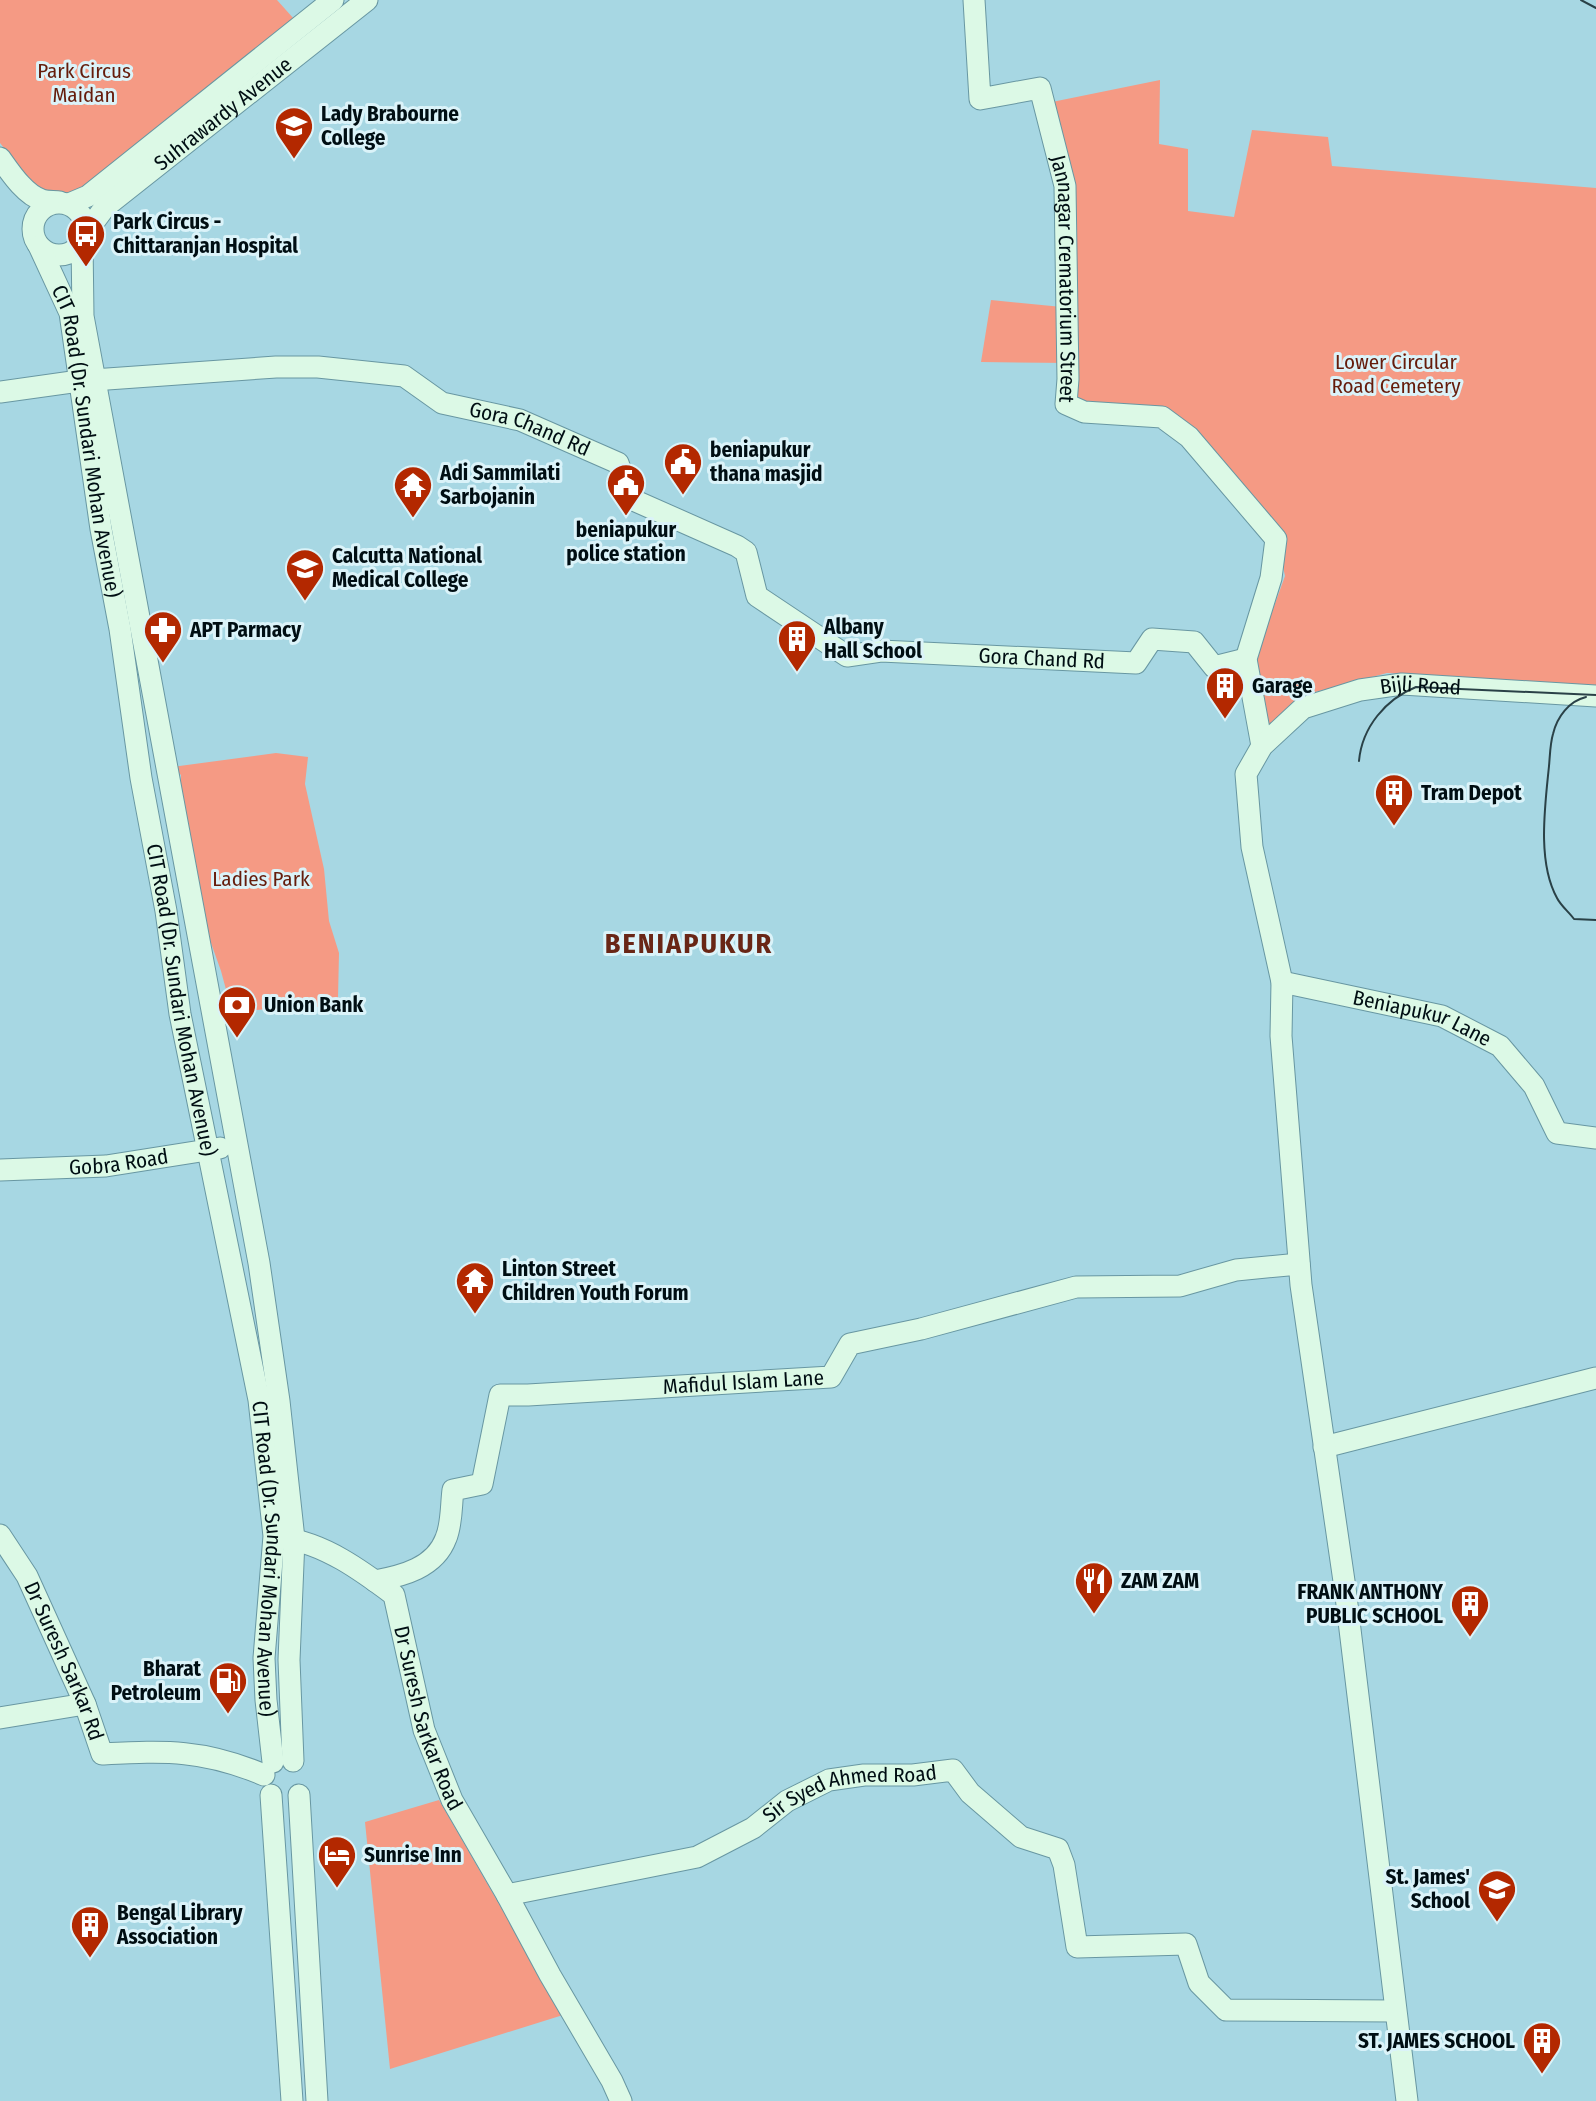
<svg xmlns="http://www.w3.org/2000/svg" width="1596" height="2101" viewBox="0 0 1596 2101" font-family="'Fira Sans Condensed',sans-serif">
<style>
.green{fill:#f59a84}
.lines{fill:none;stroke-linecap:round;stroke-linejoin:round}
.secondary-casing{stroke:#6897a2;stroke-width:23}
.secondary{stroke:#dcf9e6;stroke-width:21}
.tram{stroke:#2a4147;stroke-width:2}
.labels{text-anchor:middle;stroke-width:6;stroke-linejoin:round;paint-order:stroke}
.park-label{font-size:21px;fill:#651c0b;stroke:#dbf3f9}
.street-label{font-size:21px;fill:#000e13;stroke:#dbf3f9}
.poi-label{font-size:21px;font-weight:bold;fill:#000e13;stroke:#dbf3f9;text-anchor:start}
.district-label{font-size:28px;font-weight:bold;letter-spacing:2px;fill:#692616;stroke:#dbf3f9}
</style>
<rect width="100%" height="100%" fill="#a7d7e3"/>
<g class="green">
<polygon points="0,0 277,0 294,19 130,151 57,214 0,143"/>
<polygon points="1160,80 1159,144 1188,149 1188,211 1234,217 1252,130 1328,137 1332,166 1596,188 1596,685 1387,673 1304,695 1268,726 1254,662 1285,576 1278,543 1160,416 1069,402 1070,363 981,362 991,300 1062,307 1052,102"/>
<polygon points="276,753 308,757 305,784 324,869 329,921 339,953 338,998 324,1007 288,1007 245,1011 231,1008 221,971 201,915 180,818 181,775 172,767"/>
<polygon points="439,1800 563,2015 390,2069 365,1822"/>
</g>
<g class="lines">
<g class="secondary-casing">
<g id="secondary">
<path id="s1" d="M974 0 980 99 1040 88 1065 186 1068 379 1066 404 1084 412 1162 417 1189 437 1276 539 1271 578 1246 659 1262 746"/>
<path d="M0 158C10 172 25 195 42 200 47 202 55 201 60 202"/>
<circle cx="59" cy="229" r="26"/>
<polyline points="69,204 88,196 333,0"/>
<path id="s2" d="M85 234 105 207 367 0"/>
<polyline points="82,241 83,316 259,1263 279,1401 294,1539 289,1660 293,1761"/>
<path id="s3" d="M39 246 70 313 101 529 120 629 141 778 166 911 180 1014 259 1400 274 1536 264 1658 266 1700 273 1762"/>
<path id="s4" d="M0 392 79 381 276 367H318L404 376 442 403 520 420 618 463 631 499 737 546 746 552 757 596 847 656 881 651 1136 663 1152 639 1194 642 1214 667 1246 659"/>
<path id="s5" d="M1282 982 1442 1016 1500 1046 1534 1086 1557 1133 1596 1138"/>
<path id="s6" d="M0 1170 106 1166 220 1148"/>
<polyline points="1324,1447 1596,1378"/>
<path id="s7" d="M0 1535 27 1576 85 1704 102 1754C166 1751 203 1749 264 1775"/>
<path id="s8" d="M283 1538C324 1543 362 1571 394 1595L424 1730 452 1800 507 1895 550 1975 612 2081 621 2101"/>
<path id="s9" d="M375 1581C402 1576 435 1568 446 1538 452 1524 451 1505 453 1490L482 1484 500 1395H528L831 1377 850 1344 921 1329 1076 1287 1180 1286 1236 1270 1299 1264"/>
<polyline points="0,1718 85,1704"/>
<polyline points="271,1795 292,2101"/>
<polyline points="299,1795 317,2101"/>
<path id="s10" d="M507 1895 697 1857 753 1828 787 1801 829 1780 864 1775H913L953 1770 970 1793 1021 1837 1058 1849 1064 1865 1077 1947 1186 1944 1199 1983 1226 2010 1395 2011"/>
<path id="s11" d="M1407 2101 1345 1588 1301 1285 1281 1036 1282 982 1252 847 1246 774 1262 746 1303 708 1360 690 1402 684 1596 696"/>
</g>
</g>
<use href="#secondary" class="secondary"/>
<g class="tram">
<polyline points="1581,0 1596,8"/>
<path d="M1586 697C1569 701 1557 717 1553 734 1550 744 1550 756 1549 766 1545 806 1537 862 1557 898 1561 906 1569 912 1574 919L1596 920"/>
<path d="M1359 761C1362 727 1386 699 1416 687L1596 695"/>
</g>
</g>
<defs>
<g id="university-pin" transform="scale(2.0125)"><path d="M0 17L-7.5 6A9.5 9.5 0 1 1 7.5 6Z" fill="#b32800" stroke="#dbf3f9"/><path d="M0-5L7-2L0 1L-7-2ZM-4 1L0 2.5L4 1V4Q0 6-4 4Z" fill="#fff"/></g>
<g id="bus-pin" transform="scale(2.0125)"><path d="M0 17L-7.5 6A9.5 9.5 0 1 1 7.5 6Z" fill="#b32800" stroke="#dbf3f9"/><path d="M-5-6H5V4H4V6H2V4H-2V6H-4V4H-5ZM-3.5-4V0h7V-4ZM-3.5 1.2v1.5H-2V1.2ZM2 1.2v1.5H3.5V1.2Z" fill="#fff"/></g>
<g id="civic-pin" transform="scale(2.0125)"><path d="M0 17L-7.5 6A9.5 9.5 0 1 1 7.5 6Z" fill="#b32800" stroke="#dbf3f9"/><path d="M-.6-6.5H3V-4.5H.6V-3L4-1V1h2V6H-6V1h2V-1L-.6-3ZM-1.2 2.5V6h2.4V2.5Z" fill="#fff"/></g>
<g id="temple-pin" transform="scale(2.0125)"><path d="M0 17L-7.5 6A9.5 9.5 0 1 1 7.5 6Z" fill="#b32800" stroke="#dbf3f9"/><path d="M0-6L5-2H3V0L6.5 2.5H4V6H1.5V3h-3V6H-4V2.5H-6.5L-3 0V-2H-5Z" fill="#fff"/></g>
<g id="pharmacy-pin" transform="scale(2.0125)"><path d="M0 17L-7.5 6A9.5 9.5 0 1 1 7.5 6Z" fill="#b32800" stroke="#dbf3f9"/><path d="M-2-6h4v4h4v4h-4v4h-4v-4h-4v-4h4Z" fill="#fff"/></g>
<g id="building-pin" transform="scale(2.0125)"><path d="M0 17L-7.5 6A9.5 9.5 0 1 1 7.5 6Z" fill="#b32800" stroke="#dbf3f9"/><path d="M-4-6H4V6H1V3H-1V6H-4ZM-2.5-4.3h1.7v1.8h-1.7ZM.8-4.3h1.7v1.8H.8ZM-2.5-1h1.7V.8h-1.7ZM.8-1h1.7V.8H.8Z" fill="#fff"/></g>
<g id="bank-pin" transform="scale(2.0125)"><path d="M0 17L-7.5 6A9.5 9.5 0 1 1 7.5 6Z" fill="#b32800" stroke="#dbf3f9"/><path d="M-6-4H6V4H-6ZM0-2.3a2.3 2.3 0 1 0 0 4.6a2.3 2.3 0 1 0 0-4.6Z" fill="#fff"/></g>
<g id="restaurant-pin" transform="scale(2.0125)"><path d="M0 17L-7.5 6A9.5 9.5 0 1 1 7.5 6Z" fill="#b32800" stroke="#dbf3f9"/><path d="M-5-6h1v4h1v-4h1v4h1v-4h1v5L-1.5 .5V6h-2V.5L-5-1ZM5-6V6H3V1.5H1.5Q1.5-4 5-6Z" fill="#fff"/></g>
<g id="fuel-pin" transform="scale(2.0125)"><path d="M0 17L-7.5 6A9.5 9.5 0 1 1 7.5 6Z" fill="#b32800" stroke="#dbf3f9"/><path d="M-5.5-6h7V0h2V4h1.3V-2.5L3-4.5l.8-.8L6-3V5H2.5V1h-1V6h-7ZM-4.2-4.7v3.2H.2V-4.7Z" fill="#fff"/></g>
<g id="hotel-pin" transform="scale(2.0125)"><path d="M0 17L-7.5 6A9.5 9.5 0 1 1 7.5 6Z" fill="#b32800" stroke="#dbf3f9"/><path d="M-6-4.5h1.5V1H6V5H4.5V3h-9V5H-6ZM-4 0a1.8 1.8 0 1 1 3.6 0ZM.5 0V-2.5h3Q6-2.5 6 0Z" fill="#fff"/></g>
<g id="school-pin" transform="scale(2.0125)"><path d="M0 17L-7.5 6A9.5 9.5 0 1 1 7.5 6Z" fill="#b32800" stroke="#dbf3f9"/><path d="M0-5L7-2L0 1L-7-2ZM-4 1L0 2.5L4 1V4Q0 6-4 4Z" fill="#fff"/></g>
</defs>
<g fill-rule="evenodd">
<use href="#university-pin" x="294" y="126"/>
<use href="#bus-pin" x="86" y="234"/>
<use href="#civic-pin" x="683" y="462"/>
<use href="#civic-pin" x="626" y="483"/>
<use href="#temple-pin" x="413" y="485"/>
<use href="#university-pin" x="305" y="568"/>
<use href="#pharmacy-pin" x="163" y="630"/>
<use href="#building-pin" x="797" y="639"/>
<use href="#building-pin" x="1225" y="686"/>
<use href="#building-pin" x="1394" y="793"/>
<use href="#bank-pin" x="237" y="1005"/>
<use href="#temple-pin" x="475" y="1281"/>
<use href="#restaurant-pin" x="1094" y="1581"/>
<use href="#building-pin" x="1470" y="1604"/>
<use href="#fuel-pin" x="228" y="1681"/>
<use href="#hotel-pin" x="337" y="1855"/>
<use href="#school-pin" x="1497" y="1889"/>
<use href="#building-pin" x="90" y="1925"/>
<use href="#building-pin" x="1542" y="2041"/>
</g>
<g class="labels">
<g class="park-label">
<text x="84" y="78">Park Circus<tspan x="84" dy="24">Maidan</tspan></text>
<text x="1396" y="369">Lower Circular<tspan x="1396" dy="24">Road Cemetery</tspan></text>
<text x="261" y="886">Ladies Park</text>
</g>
<g class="street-label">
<text dy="7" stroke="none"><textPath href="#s2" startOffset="184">Suhrawardy Avenue</textPath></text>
<text dy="7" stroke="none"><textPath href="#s1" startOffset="354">Jannagar Crematorium Street</textPath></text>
<text dy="7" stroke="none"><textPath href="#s4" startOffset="544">Gora Chand Rd</textPath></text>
<text dy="7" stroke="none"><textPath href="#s3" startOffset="203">CIT Road (Dr. Sundari Mohan Avenue)</textPath></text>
<text dy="7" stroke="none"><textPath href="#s4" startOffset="1153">Gora Chand Rd</textPath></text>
<text dy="7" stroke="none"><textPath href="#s11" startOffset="1547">Bijli Road</textPath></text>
<text dy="7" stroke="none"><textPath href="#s3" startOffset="770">CIT Road (Dr. Sundari Mohan Avenue)</textPath></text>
<text dy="7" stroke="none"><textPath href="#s5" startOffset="145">Beniapukur Lane</textPath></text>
<text dy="7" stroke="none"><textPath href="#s6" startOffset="119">Gobra Road</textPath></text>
<text dy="7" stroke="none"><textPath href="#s9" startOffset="500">Mafidul Islam Lane</textPath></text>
<text dy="7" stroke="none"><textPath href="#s3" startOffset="1337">CIT Road (Dr. Sundari Mohan Avenue)</textPath></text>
<text dy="7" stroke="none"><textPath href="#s7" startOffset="142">Dr Suresh Sarkar Rd</textPath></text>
<text dy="7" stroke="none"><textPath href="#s8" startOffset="254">Dr Suresh Sarkar Road</textPath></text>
<text dy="7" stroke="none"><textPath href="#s10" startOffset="364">Sir Syed Ahmed Road</textPath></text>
</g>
<g class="poi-label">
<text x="321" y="121">Lady Brabourne<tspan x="321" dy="24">College</tspan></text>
<text x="113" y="229">Park Circus -<tspan x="113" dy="24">Chittaranjan Hospital</tspan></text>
<text x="710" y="457">beniapukur<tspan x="710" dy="24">thana masjid</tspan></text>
<text x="440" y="480">Adi Sammilati<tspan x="440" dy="24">Sarbojanin</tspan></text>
<text x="626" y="537" text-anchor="middle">beniapukur<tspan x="626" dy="24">police station</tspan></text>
<text x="332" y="563">Calcutta National<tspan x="332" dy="24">Medical College</tspan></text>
<text x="824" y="634">Albany<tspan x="824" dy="24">Hall School</tspan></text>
<text x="190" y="637">APT Parmacy</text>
<text x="1252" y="693">Garage</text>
<text x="1421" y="800">Tram Depot</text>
<text x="264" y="1012">Union Bank</text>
<text x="502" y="1276">Linton Street<tspan x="502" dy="24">Children Youth Forum</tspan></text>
<text x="1121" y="1588">ZAM ZAM</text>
<text x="1443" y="1599" text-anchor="end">FRANK ANTHONY<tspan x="1443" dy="24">PUBLIC SCHOOL</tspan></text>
<text x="201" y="1676" text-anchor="end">Bharat<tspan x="201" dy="24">Petroleum</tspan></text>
<text x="364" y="1862">Sunrise Inn</text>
<text x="1470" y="1884" text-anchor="end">St. James'<tspan x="1470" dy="24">School</tspan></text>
<text x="117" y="1920">Bengal Library<tspan x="117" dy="24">Association</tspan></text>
<text x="1515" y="2048" text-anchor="end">ST. JAMES SCHOOL</text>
</g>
<g class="district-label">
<text x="689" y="953">BENIAPUKUR</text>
</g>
</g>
</svg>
